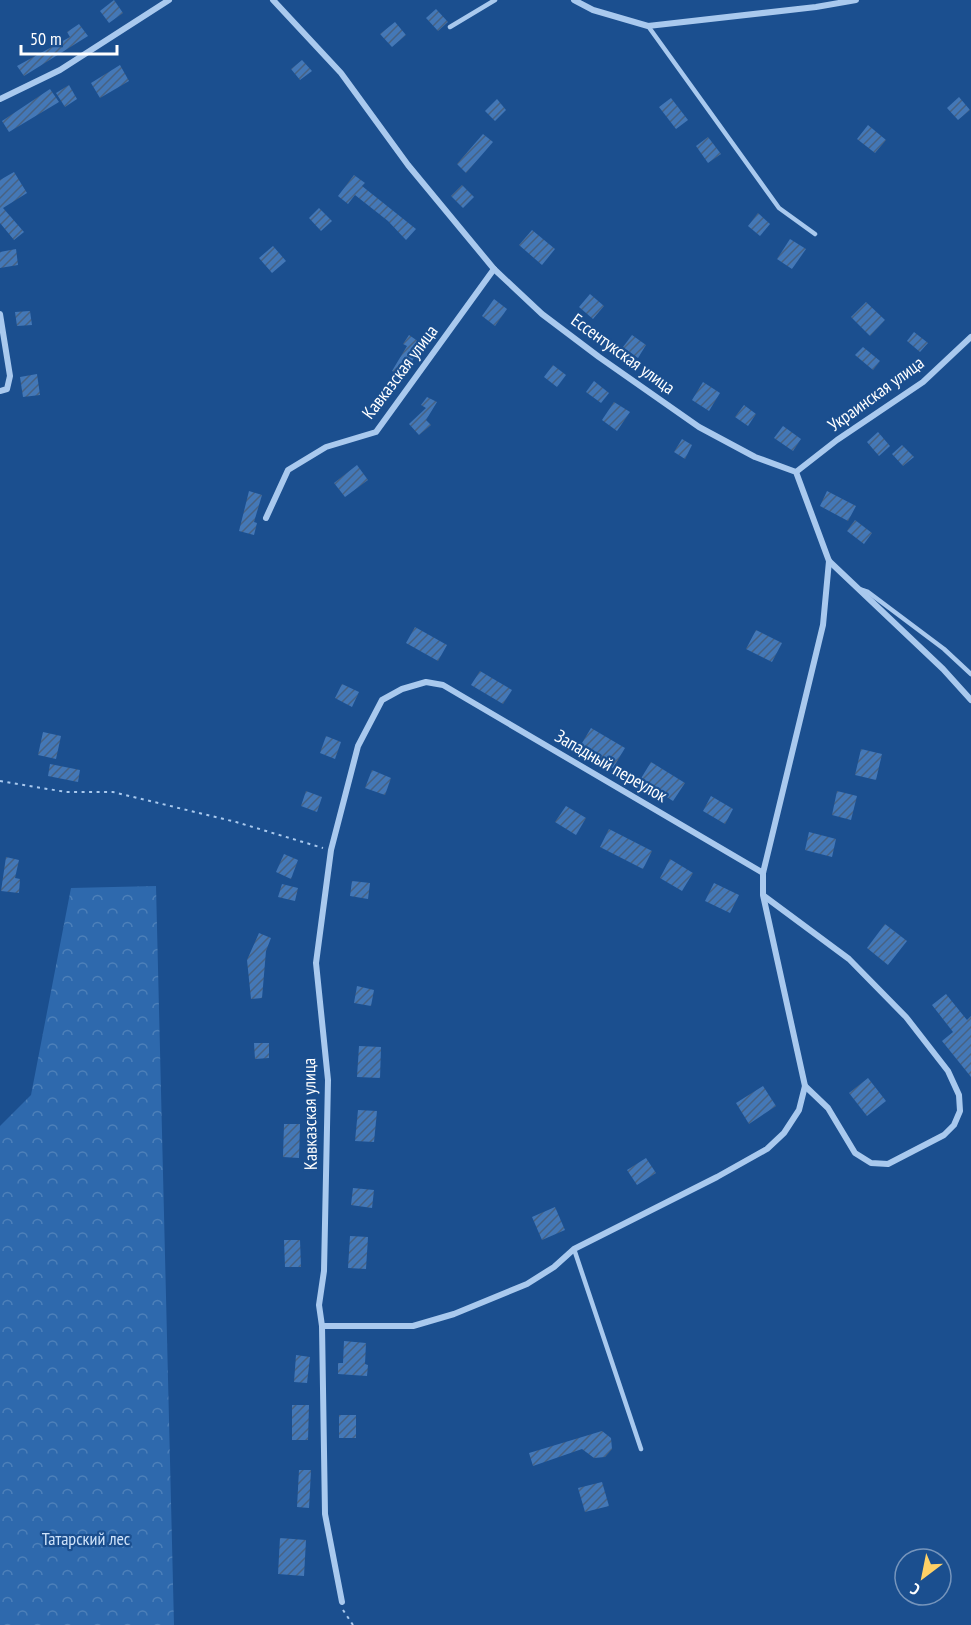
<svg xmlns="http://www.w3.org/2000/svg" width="971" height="1625" viewBox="0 0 971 1625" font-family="'PT Sans Narrow',sans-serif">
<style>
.forest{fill:url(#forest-crowns)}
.building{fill:url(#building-hatch)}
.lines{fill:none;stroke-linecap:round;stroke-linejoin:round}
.path{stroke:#a9c9ee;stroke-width:2;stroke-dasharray:3 4.5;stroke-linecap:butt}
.service{stroke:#a9c9ee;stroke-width:4.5}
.minor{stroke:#a9c9ee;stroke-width:6}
.labels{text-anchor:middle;stroke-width:4.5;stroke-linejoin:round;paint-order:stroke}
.street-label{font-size:18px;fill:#fff;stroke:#1b4f8f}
.park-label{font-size:18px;fill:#cfe3fa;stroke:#1b4f8f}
</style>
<defs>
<pattern id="forest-crowns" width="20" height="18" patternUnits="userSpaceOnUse" patternTransform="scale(1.5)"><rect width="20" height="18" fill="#2e69ad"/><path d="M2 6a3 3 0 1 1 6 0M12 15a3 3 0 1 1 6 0" fill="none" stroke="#4d80b9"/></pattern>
<pattern id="building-hatch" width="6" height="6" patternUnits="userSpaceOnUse" patternTransform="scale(1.5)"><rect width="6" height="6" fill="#4478b7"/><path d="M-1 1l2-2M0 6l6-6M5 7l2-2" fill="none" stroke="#486282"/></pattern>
</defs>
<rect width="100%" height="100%" fill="#1b4f8f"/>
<polygon class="forest" points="156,886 174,1625 0,1625 0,1126 31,1095 71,888"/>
<g class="building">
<polygon points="114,0 123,13 109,23 100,11"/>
<polygon points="436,9 448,22 438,31 426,18"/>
<polygon points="395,22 406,35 392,47 380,34"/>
<polygon points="79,24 88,36 24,76 17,66 70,37 67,32"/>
<polygon points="302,60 312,71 300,80 291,69"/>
<polygon points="120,65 129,81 100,98 91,83"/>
<polygon points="69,85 77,99 65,107 56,93"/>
<polygon points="50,89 59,102 9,132 2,121"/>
<polygon points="959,97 970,110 958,120 947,108"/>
<polygon points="671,98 688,120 676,129 659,107"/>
<polygon points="497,99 506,110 495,121 485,111"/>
<polygon points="868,125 886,140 875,153 857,139"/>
<polygon points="483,134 493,142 466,173 457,164"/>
<polygon points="708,137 721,154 708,163 696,146"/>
<polygon points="14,172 27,193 3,208 24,232 14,240 0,223 0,180"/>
<polygon points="354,175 365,183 362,186 416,229 406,240 388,221 355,195 348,204 338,196"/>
<polygon points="462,185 474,197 463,208 451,196"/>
<polygon points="319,208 332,221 321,231 309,218"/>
<polygon points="758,213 770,224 760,236 748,226"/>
<polygon points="532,230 555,249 542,265 519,245"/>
<polygon points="790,239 806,249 792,269 777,259"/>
<polygon points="273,246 286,261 272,273 259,258"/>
<polygon points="16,249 18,265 0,268 0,252"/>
<polygon points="590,294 604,306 593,319 579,307"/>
<polygon points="494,299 507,309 495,326 482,316"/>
<polygon points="866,302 885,320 870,336 851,317"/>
<polygon points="30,311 32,325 17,326 15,312"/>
<polygon points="914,332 928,343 920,352 907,341"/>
<polygon points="409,335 422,344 403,377 392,371 407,346 403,344"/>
<polygon points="632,335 646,345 638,358 623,347"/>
<polygon points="863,347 880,361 873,370 855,355"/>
<polygon points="553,365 566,375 557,387 544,377"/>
<polygon points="37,374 40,395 23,397 20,377"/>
<polygon points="594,381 609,393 601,403 586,392"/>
<polygon points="703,382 720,393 709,411 692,400"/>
<polygon points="427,397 437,402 426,420 431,425 419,435 409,424 426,408 421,405"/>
<polygon points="614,402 630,412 617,431 602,420"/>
<polygon points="744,405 756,414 748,426 735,417"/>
<polygon points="783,426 801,439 793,451 774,438"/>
<polygon points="878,432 890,446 879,456 867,442"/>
<polygon points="682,439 692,445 685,459 674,452"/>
<polygon points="902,445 914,457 903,466 892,454"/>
<polygon points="357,465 368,480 345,497 334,483"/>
<polygon points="249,491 262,495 254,522 257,523 254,535 239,531"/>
<polygon points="827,491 856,506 848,521 820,506"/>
<polygon points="855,520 872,533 864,544 847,531"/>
<polygon points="415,627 447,645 438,661 406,643"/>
<polygon points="756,630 782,643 772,662 746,649"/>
<polygon points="480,671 512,690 503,704 471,685"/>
<polygon points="342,684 359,692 352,707 335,698"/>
<polygon points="591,728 625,748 613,768 579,748"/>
<polygon points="43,732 61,736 56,759 38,755"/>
<polygon points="326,736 341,742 335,759 320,753"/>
<polygon points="861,749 882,754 876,780 855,775"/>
<polygon points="651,762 685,783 673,801 640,780"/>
<polygon points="50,764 80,770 78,782 48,776"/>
<polygon points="372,770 391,778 385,795 365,788"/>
<polygon points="306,791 322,797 317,812 301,806"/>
<polygon points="837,791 857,796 851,820 832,815"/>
<polygon points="711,796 733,809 725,824 703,811"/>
<polygon points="566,806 586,818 576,835 555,822"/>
<polygon points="609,829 652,851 643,869 600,847"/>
<polygon points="809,832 836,839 832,857 805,850"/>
<polygon points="284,854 298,860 291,879 276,872"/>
<polygon points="6,857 19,860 15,878 20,879 19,893 1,891"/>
<polygon points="670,859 693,873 682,891 660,878"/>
<polygon points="352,881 370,883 368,899 350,896"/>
<polygon points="714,883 739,895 730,913 705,901"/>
<polygon points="282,884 298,888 295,901 278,897"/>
<polygon points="885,924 907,941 888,965 867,948"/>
<polygon points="259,933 271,938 266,951 262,998 251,999 247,960"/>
<polygon points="357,986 374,990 371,1006 354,1003"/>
<polygon points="946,994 967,1020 971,1016 971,1077 942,1041 953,1032 932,1005"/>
<polygon points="254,1043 269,1043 269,1058 255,1059"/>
<polygon points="359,1046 381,1047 380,1078 357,1077"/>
<polygon points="868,1078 886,1101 867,1116 849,1093"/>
<polygon points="763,1086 776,1106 749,1124 736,1103"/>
<polygon points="358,1110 377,1111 374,1142 355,1141"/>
<polygon points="284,1124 300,1124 299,1158 283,1157"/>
<polygon points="646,1158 656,1173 637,1185 627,1170"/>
<polygon points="353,1188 374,1190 372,1208 351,1205"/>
<polygon points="555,1207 565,1230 542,1240 532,1217"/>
<polygon points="350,1236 368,1237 366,1269 348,1268"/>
<polygon points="284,1240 300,1240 301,1267 285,1267"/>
<polygon points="344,1341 366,1343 365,1364 368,1365 367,1376 338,1374 338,1363 343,1363"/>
<polygon points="296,1355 310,1357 307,1383 294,1382"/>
<polygon points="292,1405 309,1405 308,1440 292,1440"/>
<rect x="339" y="1415" width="17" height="23"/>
<polygon points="602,1431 611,1438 612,1449 605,1457 594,1458 582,1449 533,1466 529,1453"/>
<polygon points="299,1470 311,1470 309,1508 297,1507"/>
<polygon points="602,1482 609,1506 585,1512 578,1488"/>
<polygon points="280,1538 306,1540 304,1576 278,1574"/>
</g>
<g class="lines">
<g class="path">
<polyline points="0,781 66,792 113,792 236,822 323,848"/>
<polyline points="343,1610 353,1625"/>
</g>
<g class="service">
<polyline points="648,26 779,208 815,234"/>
<polyline points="450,27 495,0"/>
<polyline points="859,589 868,592 944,649 971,674"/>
<polyline points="574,1249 641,1449"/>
</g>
<g class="minor">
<polyline points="273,0 341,73 408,165 494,269 542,314 599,357 699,427 755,457 796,472 829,561 943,669 971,700"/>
<polyline points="574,0 593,10 648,26 816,7 856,0"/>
<polyline points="0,99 60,70 169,0"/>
<polyline points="0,314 10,376 7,389 0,391"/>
<polyline points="796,472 837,440 923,382 971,337"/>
<polyline points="266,518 288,470 326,447 376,432 494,269"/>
<polyline points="764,896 849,959 906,1017 948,1071 959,1095 960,1111 954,1125 944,1135 888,1164 871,1163 855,1153 828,1108 805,1086"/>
<polyline points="322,1326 413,1326 454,1314 527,1284 554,1267 574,1249 717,1177 767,1149 784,1133 799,1110 805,1086 763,895 763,873 823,625 829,561"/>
<polyline points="342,1602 325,1514 322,1326 319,1305 324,1271 328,1080 316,963 331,850 358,746 382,700 402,689 426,682 443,685 763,873"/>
</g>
</g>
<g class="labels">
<g class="street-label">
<text transform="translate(623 354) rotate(36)" y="6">Ессентукская улица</text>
<text transform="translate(400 372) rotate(-53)" y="6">Кавказская улица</text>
<text transform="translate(876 394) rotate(-36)" y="6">Украинская улица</text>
<text transform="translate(611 766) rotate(30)" y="6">Западный переулок</text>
<text transform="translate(310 1114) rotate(-91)" y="6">Кавказская улица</text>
</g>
<g class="park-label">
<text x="86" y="1545">Татарский лес</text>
</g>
</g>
<g transform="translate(923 1577) rotate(212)"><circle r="28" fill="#1b4f8f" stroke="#7695bc" stroke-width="1.5"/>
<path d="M0-4.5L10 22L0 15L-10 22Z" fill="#ffd166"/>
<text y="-9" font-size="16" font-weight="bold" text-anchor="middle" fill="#ffffff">С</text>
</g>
<path d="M21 45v9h96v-9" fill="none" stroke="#ffffff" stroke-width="3"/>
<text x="30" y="45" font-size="18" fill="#ffffff" stroke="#1b4f8f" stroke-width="4.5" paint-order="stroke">50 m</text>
</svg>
